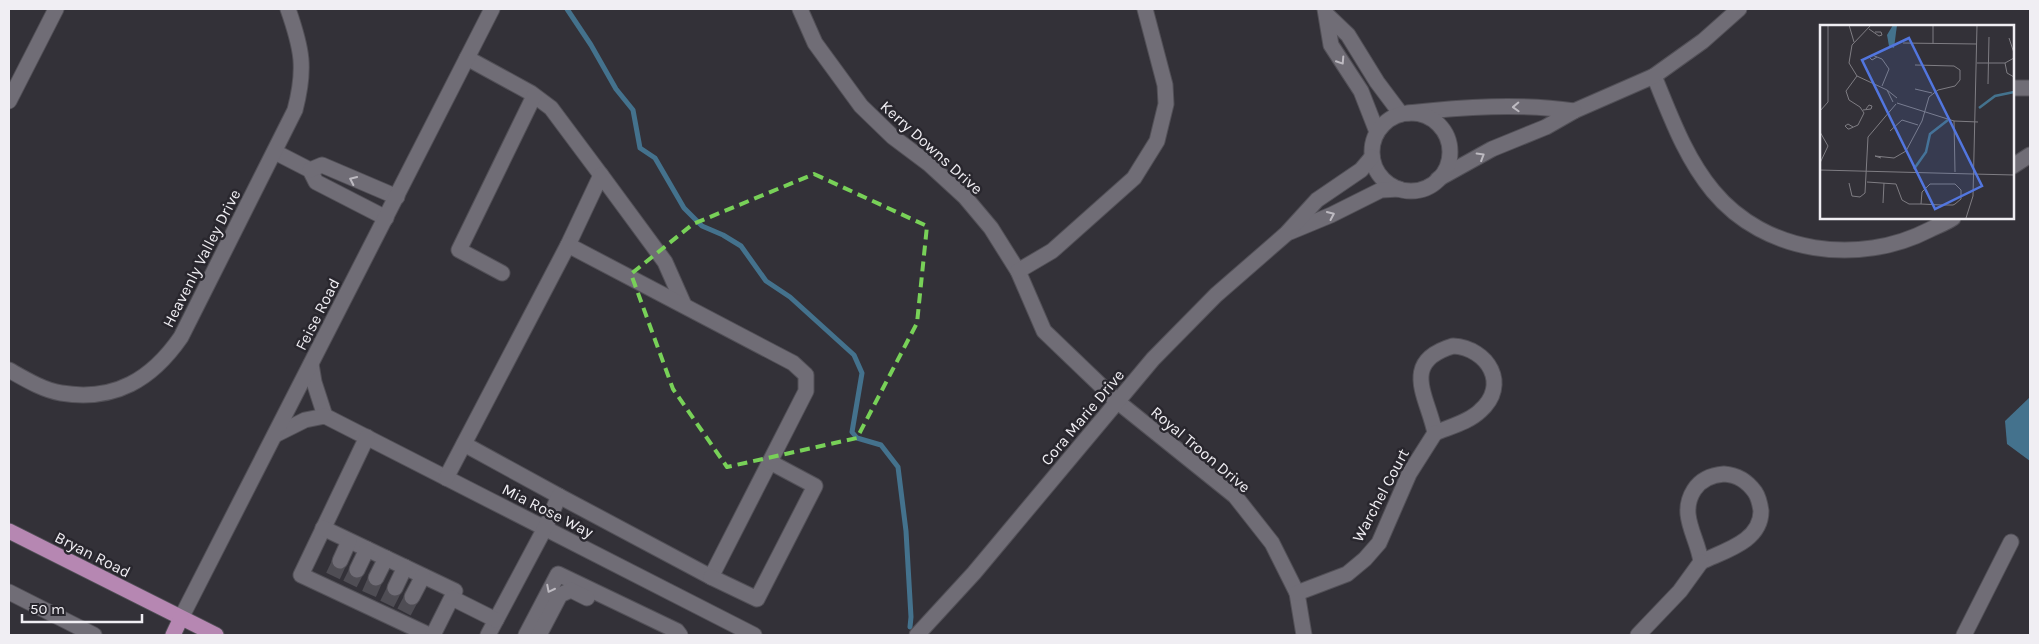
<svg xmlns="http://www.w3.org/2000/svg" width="2039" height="644" viewBox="0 0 2039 644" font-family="Karla,sans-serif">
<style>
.water{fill:#44728d}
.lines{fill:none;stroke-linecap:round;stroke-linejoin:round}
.stream{stroke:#44728d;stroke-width:5}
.minor-tunnel{stroke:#4f4d54;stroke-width:15;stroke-dasharray:15 8;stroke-linecap:butt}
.minor-casing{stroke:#525057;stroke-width:17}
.major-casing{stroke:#525057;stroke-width:17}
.minor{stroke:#706d76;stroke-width:15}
.major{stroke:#b687b2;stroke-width:15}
.oneway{stroke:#bdbac1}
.marked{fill:none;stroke:#78d158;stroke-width:4;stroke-dasharray:10 6;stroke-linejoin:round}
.labels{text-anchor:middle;stroke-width:5;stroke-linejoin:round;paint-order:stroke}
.street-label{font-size:16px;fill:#f0eef3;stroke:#29272e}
.inset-river{fill:none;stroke:#44728d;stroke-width:2.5}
.inset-road{fill:none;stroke:#7f7d83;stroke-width:1}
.view{fill:#5276df;fill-opacity:0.15;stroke:#5276df;stroke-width:2.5}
.inset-edge{fill:none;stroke:#f0eef3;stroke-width:2.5}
</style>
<rect width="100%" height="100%" fill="#333138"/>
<polygon class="water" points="2030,397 2030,461 2007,444 2005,421"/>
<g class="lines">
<polyline class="stream" points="567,9 591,45 616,89 633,110 640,148 655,158 684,208 702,226 723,235 741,246 766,281 790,297 854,355 862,373 852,432 857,438 881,445 898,467 906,531 911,617 910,627"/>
<g class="minor-tunnel">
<polyline points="333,576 340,561"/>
<polyline points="350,584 357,570"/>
<polyline points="369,594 376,578"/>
<polyline points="387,604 395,588"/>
<polyline points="404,612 412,597"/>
</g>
<g class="minor-casing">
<g id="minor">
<polyline points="800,9 815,43 861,106 893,137 929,164 965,197 991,228 1018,271 1044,331 1118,402 1235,496 1272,543 1297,593 1304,635"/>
<polyline points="1325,9 1331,45 1361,91 1377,132"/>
<polyline points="1327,15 1348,35 1377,82 1401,114"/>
<polyline points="467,58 531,93 551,108 601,175"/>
<path d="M1654 76C1671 117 1685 157 1713 191 1765 254 1859 266 1929 230 1937 226 1946 223 1953 218"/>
<polyline points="2013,88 2030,88"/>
<polyline points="9,101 56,9"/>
<polyline points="1574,111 1654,76 1703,41 1739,9"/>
<path d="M1408 113C1462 107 1520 103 1574 111L1546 127 1492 149 1438 179"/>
<circle cx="1411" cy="152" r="39"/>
<polyline points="275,152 310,170 316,182 386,218"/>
<polyline points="2013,166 2030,155"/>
<polyline points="310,170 322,165 397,197"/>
<polyline points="1290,232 1331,215 1381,190 1399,189"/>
<polyline points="568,245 601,175 665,262 684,305"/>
<polyline points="1018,271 1052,251 1134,178 1157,141 1166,104 1165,85 1145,9"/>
<polyline points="502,273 459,250 534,96"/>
<path d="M1453 346C1488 348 1510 385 1480 411 1469 422 1449 427 1435 433 1428 397 1399 362 1453 346Z"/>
<polyline points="311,364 314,382 325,416"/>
<path d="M9 370C25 379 43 390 61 393 115 402 152 379 181 337L295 110C306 68 302 49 288 9"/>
<polyline points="275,435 305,420 325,416 754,635"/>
<polyline points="367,437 301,575 429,635"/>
<polyline points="464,444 559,496"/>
<path d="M1724 474C1738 475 1747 481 1755 492 1759 498 1760 504 1761 511 1761 542 1723 551 1701 562 1698 537 1678 515 1694 490 1701 479 1711 475 1724 474Z"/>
<polyline points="446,478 568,245 793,363 806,375 806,391 711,577 559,496 545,528 488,635"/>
<polyline points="323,528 455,591 433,635"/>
<polyline points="340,561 349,541"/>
<polyline points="357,570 367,549"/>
<polyline points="711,577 757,599 815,486 770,462"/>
<polyline points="376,578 386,558"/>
<polyline points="395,588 405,567"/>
<polyline points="9,592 94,635"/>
<polyline points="1297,593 1347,574 1365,559 1379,543 1409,474 1435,433"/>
<polyline points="412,597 423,576"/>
<polyline points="452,598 496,620"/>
<polyline points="181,618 492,9"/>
<polyline points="526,635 558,574 677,631 680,635"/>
<polyline points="539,635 560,595 571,590 587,598"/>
<polyline points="917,635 974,573 1153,359 1216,295 1286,234 1317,200 1361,170 1372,157"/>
<polyline points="1638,635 1680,591 1701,562"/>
<polyline points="1964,635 2011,542"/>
</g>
</g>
<g class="major-casing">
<g id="major">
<polyline points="9,531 216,635"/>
<polyline points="173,635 181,618"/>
</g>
</g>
<use href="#minor" class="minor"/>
<use href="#major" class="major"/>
</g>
<defs><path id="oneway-chevron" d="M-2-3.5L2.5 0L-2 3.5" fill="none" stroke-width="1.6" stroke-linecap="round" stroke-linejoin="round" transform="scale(1.25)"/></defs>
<g class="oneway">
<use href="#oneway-chevron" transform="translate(1341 61) rotate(57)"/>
<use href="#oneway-chevron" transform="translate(1516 107) rotate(178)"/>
<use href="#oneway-chevron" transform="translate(1481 156) rotate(-31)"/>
<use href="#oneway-chevron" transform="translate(353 180) rotate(-155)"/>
<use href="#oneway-chevron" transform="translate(1331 215) rotate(-24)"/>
<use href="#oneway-chevron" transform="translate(550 589) rotate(117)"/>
</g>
<path class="marked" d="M814 174 927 226 917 323 857 438 727 467 673 389 631 274 693 224Z"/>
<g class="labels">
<g class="street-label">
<text transform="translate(932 147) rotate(42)" y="6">Kerry Downs Drive</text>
<text transform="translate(201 258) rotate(-63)" y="6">Heavenly Valley Drive</text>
<text transform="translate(317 314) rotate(-63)" y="6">Feise Road</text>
<text transform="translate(1082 417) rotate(-50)" y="6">Cora Marie Drive</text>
<text transform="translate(1201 449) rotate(40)" y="6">Royal Troon Drive</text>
<text transform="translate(1380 495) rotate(-62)" y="6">Warchel Court</text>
<text transform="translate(548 510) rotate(27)" y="6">Mia Rose Way</text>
<text transform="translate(93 554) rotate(27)" y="6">Bryan Road</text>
</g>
</g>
<g transform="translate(1820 25)">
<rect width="194" height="194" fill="#333138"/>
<path d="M73 0H77L74 23 69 21 67 10Z" fill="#44728d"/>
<path class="inset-river" d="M159 83 175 71 194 67M94 144 106 127 110 109 128 95"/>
<path class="inset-road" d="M29 0 34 17M51 0 32 20 29 38 37 51 67 65M49 4 59 11 62 10 61 7H55M189 13 194 28M83 18 157 19M113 19V0M57 32 52 35 49 32 52 30 62 34 69 44 62 61M157 38H185L194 33M185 38 187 48 194 52M168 59 169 12M95 64 112 68M73 77 67 65 77 73M77 78 134 96 158 97M43 85 51 84 52 81 49 80 46 84M0 86 8 77V0M134 96 135 147M33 102 28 99 25 101 28 104H29L38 100 44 88 40 82 29 75 26 66 37 51M70 106 82 95 98 100M0 107 8 121 0 138M61 133 55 131 74 133 86 126 102 96 109 72 118 65 135 61 140 55V45L134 41 95 40M0 145 153 149M153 149 194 150M47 157 76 159 82 175 89 179H101L122 180H133L135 179 141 174V165L135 159H110L102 167 101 179M29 158 32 171 40 172 45 168 48 112 76 79M63 178 64 158M146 193 153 171 157 0"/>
<path class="view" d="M89 13 162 161 115 184 42 35Z"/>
<rect width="194" height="194" class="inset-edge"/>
</g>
<rect width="2039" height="644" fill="none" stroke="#f0eef3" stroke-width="20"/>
<path d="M22 614v8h120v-8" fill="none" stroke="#f0eef3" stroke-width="2.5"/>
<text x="30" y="614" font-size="15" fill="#f0eef3" stroke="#29272e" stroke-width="4" paint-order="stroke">50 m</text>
</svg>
